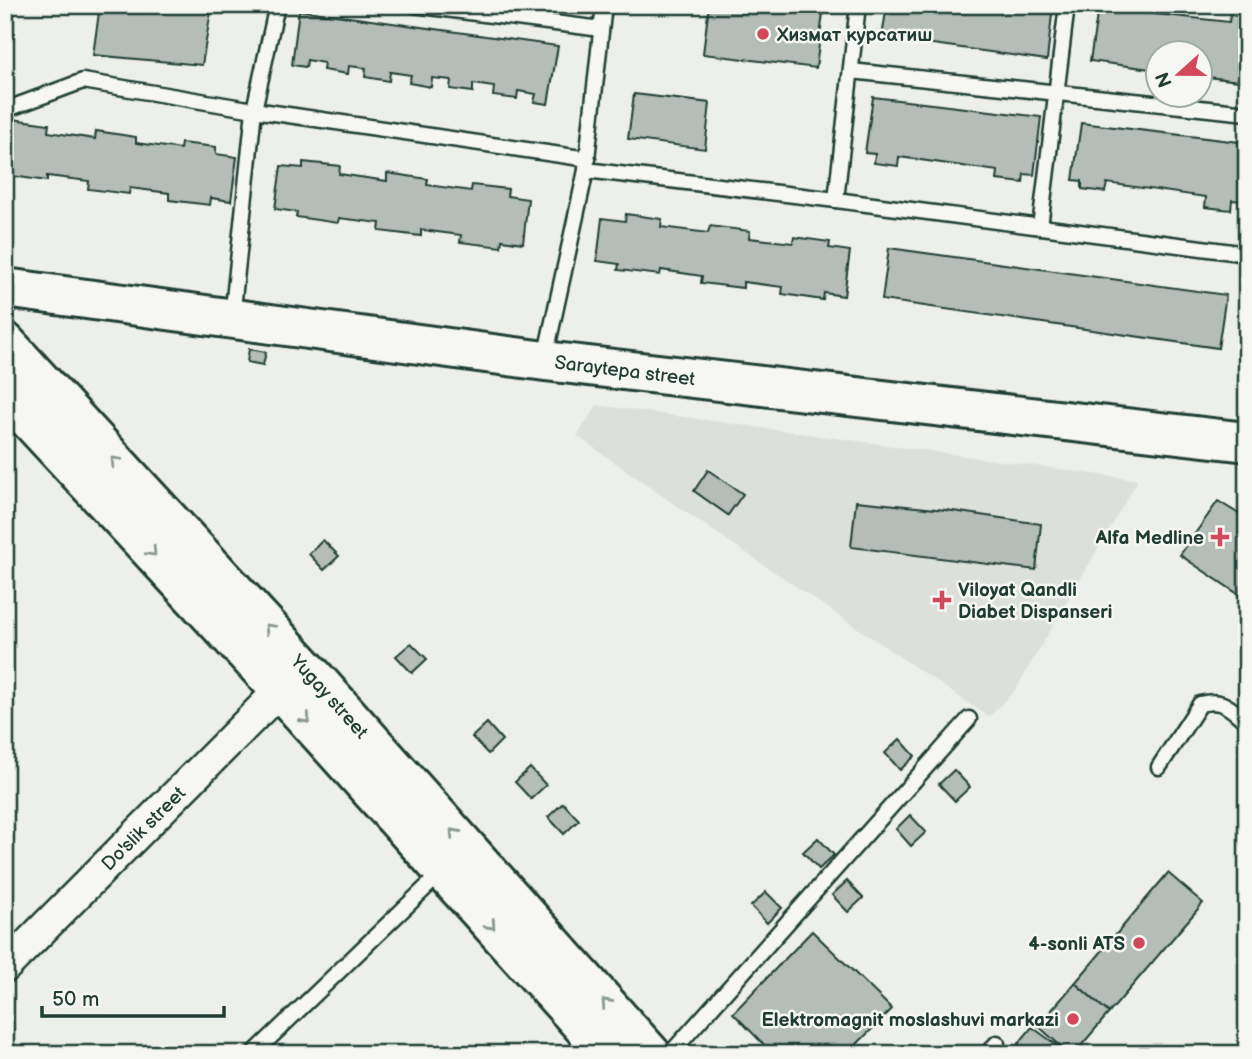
<svg xmlns="http://www.w3.org/2000/svg" width="1252" height="1059" viewBox="0 0 1252 1059" font-family="'Balsamiq Sans',sans-serif">
<style>
.built{fill:#dce0db}
.building{fill:#b4bdb8;stroke:#1f3d34;stroke-width:2}
.lines{fill:none;stroke-linecap:round;stroke-linejoin:round}
.lane-casing{stroke:#1f3d34;stroke-width:19}
.street-casing{stroke:#1f3d34;stroke-width:35}
.secondary-casing{stroke:#1f3d34;stroke-width:44}
.lane{stroke:#f6f6f2;stroke-width:14}
.street{stroke:#f6f6f2;stroke-width:30}
.secondary{stroke:#f6f6f2;stroke-width:38}
.oneway{stroke:#8a9a93}
.poi-dot{fill:#d1495b;stroke:#f6f6f2;stroke-width:2.5}
.labels{text-anchor:middle;stroke-width:5;stroke-linejoin:round;paint-order:stroke}
.poi-label{font-size:19px;font-weight:bold;fill:#1f3d34;stroke:#f6f6f2;text-anchor:end}
.street-label{font-size:19px;fill:#1f3d34;stroke:#f6f6f2}
</style>
<rect width="100%" height="100%" fill="#edefea"/>
<filter id="ink" filterUnits="userSpaceOnUse"><feTurbulence type="fractalNoise" baseFrequency=".0143" numOctaves="2"/><feDisplacementMap in="SourceGraphic" scale="14" xChannelSelector="R" yChannelSelector="G"/><feConvolveMatrix kernelMatrix="1 2 1 2 8 2 1 2 1" color-interpolation-filters="sRGB"/></filter>
<g filter="url(#ink)">
<polygon class="built" points="597,405 1138,480 1016,689 989,717 684,511 577,436"/>
<g class="building">
<polygon points="100,5 212,5 202,65 93,55"/>
<polygon points="709,5 758,5 823,13 816,68 703,54"/>
<polygon points="887,5 1053,5 1047,60 882,37"/>
<polygon points="1106,5 1130,5 1129,11 1229,22 1230,15 1247,17 1247,82 1200,76 1200,52 1158,52 1158,70 1090,61 1098,8 1106,9"/>
<polygon points="299,10 558,46 548,104 534,102 536,94 518,91 517,99 493,96 494,87 473,84 473,92 450,89 451,80 432,78 431,87 409,83 411,75 390,72 389,81 365,77 366,68 349,66 348,74 323,70 324,63 307,60 306,67 292,65"/>
<polygon points="634,94 710,103 705,149 628,139"/>
<polygon points="873,97 1041,117 1034,175 1024,174 1023,183 997,180 998,171 899,157 898,166 874,163 875,154 865,153"/>
<polygon points="12,119 49,124 48,132 95,139 96,131 136,137 136,143 180,149 181,143 216,147 216,154 237,157 231,201 211,198 210,205 169,200 169,193 130,188 129,194 88,189 89,181 47,176 47,181 5,175 5,126 11,126"/>
<polygon points="1081,123 1247,143 1247,158 1242,201 1232,200 1231,210 1205,207 1206,197 1107,183 1105,192 1082,189 1082,181 1073,180"/>
<polygon points="303,162 340,166 339,174 387,181 387,173 428,179 427,185 471,191 472,185 508,189 507,196 528,199 523,243 502,240 501,247 460,242 461,235 421,230 421,236 379,231 380,223 339,218 338,223 296,217 297,212 275,209 281,166 303,168"/>
<polygon points="626,214 662,219 661,227 708,233 710,226 750,231 749,238 793,243 794,237 830,242 829,248 850,251 844,296 824,293 823,300 782,294 783,287 743,282 743,288 701,283 702,276 661,270 660,275 618,270 619,264 597,261 602,218 625,221"/>
<polygon points="889,248 1226,295 1218,348 882,300"/>
<polygon points="249,349 266,352 263,365 247,362"/>
<polygon points="708,470 743,494 728,515 694,491"/>
<polygon points="856,501 946,510 1041,524 1036,570 851,547"/>
<polygon points="1218,501 1247,519 1247,600 1180,555"/>
<polygon points="323,540 339,556 324,570 309,554"/>
<polygon points="411,643 427,659 412,673 396,656"/>
<polygon points="487,723 502,740 488,754 472,737"/>
<polygon points="900,739 915,756 900,770 885,753"/>
<polygon points="530,768 546,785 531,799 515,782"/>
<polygon points="954,770 970,787 955,801 939,784"/>
<polygon points="563,803 579,820 564,834 548,817"/>
<polygon points="910,815 926,832 911,846 896,829"/>
<polygon points="818,838 834,855 819,869 803,852"/>
<polygon points="1168,873 1203,903 1109,1013 1075,983"/>
<polygon points="847,881 863,898 848,912 832,895"/>
<polygon points="766,892 782,908 767,923 751,906"/>
<polygon points="812,931 892,1009 847,1054 773,1054 733,1013"/>
<polygon points="1075,983 1109,1013 1074,1054 1070,1054 1038,1026"/>
<polygon points="1032,1027 1069,1054 1010,1054"/>
</g>
<g class="lines">
<g class="lane-casing">
<g id="lane">
<polyline points="414,5 601,29"/>
<polyline points="851,71 1247,113"/>
<polyline points="5,110 83,81 254,110 277,5"/>
<polyline points="586,168 604,5"/>
<polyline points="836,200 858,5"/>
<polyline points="1040,227 1067,5"/>
<polyline points="232,318 254,110 588,159"/>
<polyline points="545,358 586,170 836,200 1247,254"/>
<path d="M1159 767 1200 704C1224 698 1229 708 1247 722"/>
<polyline points="253,1054 442,872"/>
<polyline points="670,1054 969,719"/>
<polyline points="987,1054 997,1043"/>
</g>
</g>
<g class="street-casing">
<polyline id="street" points="5,967 280,690"/>
</g>
<g class="secondary-casing">
<g id="secondary">
<polyline points="5,288 545,361 1247,442"/>
<polyline points="5,342 314,677 651,1054"/>
<polyline points="5,394 280,690 608,1054"/>
</g>
</g>
<use href="#lane" class="lane"/>
<use href="#street" class="street"/>
<use href="#secondary" class="secondary"/>
</g>
<defs><path id="oneway-chevron" d="M-2-3.5L2.5 0L-2 3.5" fill="none" stroke-width="1.6" stroke-linecap="round" stroke-linejoin="round" transform="scale(1.75)"/></defs>
<g class="oneway">
<use href="#oneway-chevron" transform="translate(115 461) rotate(-133)"/>
<use href="#oneway-chevron" transform="translate(152 552) rotate(47)"/>
<use href="#oneway-chevron" transform="translate(269 628) rotate(-133)"/>
<use href="#oneway-chevron" transform="translate(306 719) rotate(48)"/>
<use href="#oneway-chevron" transform="translate(454 833) rotate(-132)"/>
<use href="#oneway-chevron" transform="translate(491 925) rotate(48)"/>
<use href="#oneway-chevron" transform="translate(606 1003) rotate(-132)"/>
</g>
</g>
<g class="poi-dot">
<circle cx="763" cy="34" r="7"/>
<path d="M1216.5 526.5h7v7h7v7h-7v7h-7v-7h-7v-7h7z"/>
<path d="M938.5 589.5h7v7h7v7h-7v7h-7v-7h-7v-7h7z"/>
<circle cx="1139" cy="943" r="7"/>
<circle cx="1073" cy="1019" r="7"/>
</g>
<g class="labels">
<g class="poi-label">
<text x="777" y="41" text-anchor="start">Хизмат курсатиш</text>
<text x="1204" y="544">Alfa Medline</text>
<text x="958" y="596" text-anchor="start">Viloyat Qandli<tspan x="958" dy="22">Diabet Dispanseri</tspan></text>
<text x="1125" y="950">4-sonli ATS</text>
<text x="1059" y="1026">Elektromagnit moslashuvi markazi</text>
</g>
<g class="street-label">
<text transform="translate(625 370) rotate(7)" y="7">Saraytepa street</text>
<text transform="translate(330 696) rotate(48)" y="7">Yugay street</text>
<text transform="translate(143 828) rotate(-45)" y="7">Do'slik street</text>
</g>
</g>
<rect width="1252" height="1059" fill="none" stroke="#f6f6f2" stroke-width="28"/>
<rect x="14" y="14" width="1224" height="1031" fill="none" stroke="#1f3d34" stroke-width="2.5" filter="url(#ink)"/>
<g transform="translate(1179 74) rotate(249)"><circle r="33" fill="#f6f6f2" stroke="#a0aca6" stroke-width="2"/>
<path d="M0-5L12 26L0 18L-12 26Z" fill="#d1495b"/>
<text y="-10" font-size="19" font-weight="bold" text-anchor="middle" fill="#1f3d34">N</text>
</g>
<path d="M42 1006v10h182v-10" fill="none" stroke="#1f3d34" stroke-width="3.5"/>
<text x="52" y="1006" font-size="21" fill="#1f3d34" stroke="#f6f6f2" stroke-width="5" paint-order="stroke">50 m</text>
</svg>
